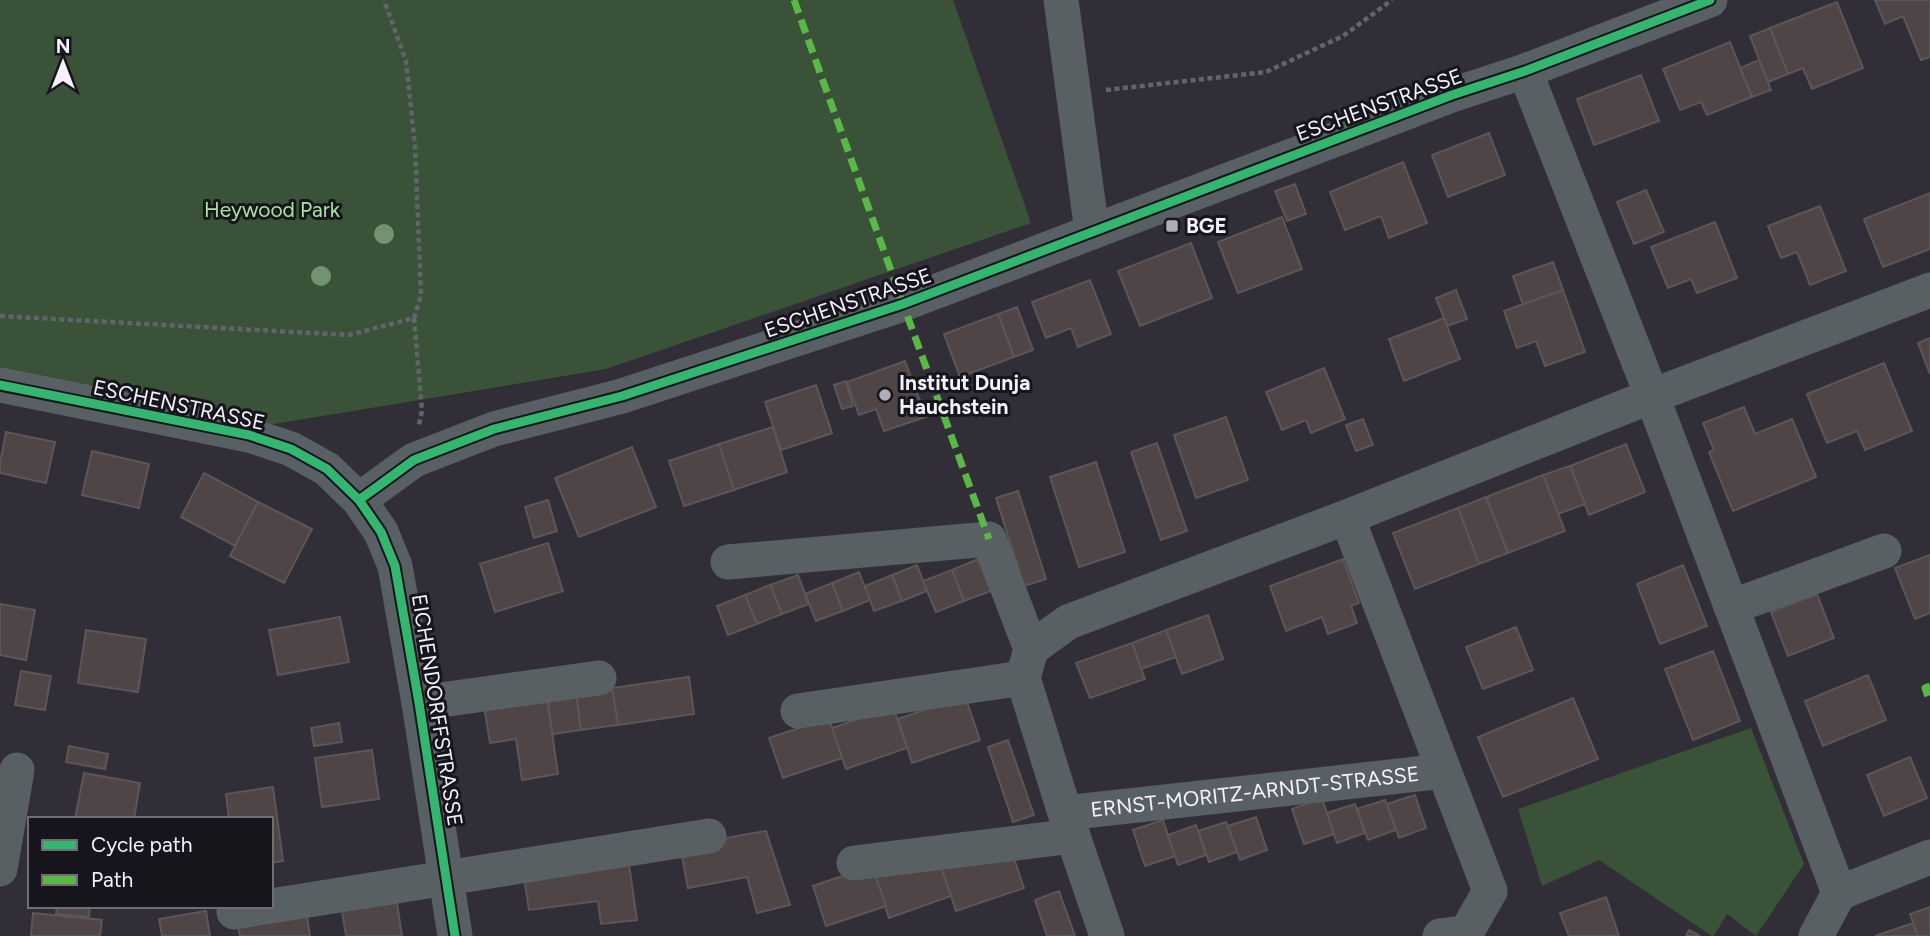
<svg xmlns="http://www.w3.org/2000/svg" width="1930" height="936" viewBox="0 0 1930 936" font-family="Figtree,sans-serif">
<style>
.green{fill:#3a5238}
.building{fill:#504546;stroke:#5c5659;stroke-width:2}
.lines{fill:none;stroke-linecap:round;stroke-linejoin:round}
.path{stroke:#61656a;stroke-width:4.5;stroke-dasharray:5 3.5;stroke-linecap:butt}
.minor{stroke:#586064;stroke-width:35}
.quiet{stroke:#58b947;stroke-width:7;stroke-dasharray:14 7;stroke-linecap:butt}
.cycleway-casing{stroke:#17151c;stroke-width:13}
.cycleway{stroke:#33b770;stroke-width:9}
.tree{fill:#729271}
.poi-dot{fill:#b1adb8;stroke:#17151c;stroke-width:2.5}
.labels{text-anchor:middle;stroke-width:6;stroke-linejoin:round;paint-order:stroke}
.street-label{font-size:21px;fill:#f5f1fd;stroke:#17151c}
.park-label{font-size:21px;fill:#a6e49f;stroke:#17151c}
.poi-label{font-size:21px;font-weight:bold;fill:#f5f1fd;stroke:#17151c;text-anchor:start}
</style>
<rect width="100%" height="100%" fill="#322e38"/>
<g class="green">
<polygon points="0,0 953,0 1031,223 606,369 268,425 0,370"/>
<polygon points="1751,728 1804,864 1756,936 1727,914 1714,936 1712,936 1599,860 1542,886 1518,809"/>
</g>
<g class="building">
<polygon points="1875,0 1930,0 1930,57 1921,60 1903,16 1885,24"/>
<polygon points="1837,2 1863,68 1812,89 1803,68 1788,74 1770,28"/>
<polygon points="1770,28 1788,74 1768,82 1750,36"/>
<polygon points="1730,42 1752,97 1707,115 1701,102 1680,110 1663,69"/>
<polygon points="1759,60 1771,90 1752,97 1740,68"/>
<polygon points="1641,75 1659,121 1594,145 1577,99"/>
<polygon points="1489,133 1505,175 1448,197 1432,155"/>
<polygon points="1403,162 1427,223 1389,238 1381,216 1345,230 1330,192"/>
<polygon points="1295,184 1306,214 1287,221 1275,191"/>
<polygon points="1646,190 1664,232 1634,244 1617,202"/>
<polygon points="1930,193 1930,249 1883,267 1864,219"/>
<polygon points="1820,206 1846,271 1810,285 1797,252 1781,258 1768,226"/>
<polygon points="1282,217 1302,269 1238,293 1218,242"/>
<polygon points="1715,222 1737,278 1697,293 1691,279 1668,288 1651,247"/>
<polygon points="1191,243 1212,298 1140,326 1118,271"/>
<polygon points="1553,262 1563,290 1523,305 1513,276"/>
<polygon points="1090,280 1111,334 1078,347 1071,328 1046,338 1032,302"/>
<polygon points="1456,290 1467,319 1447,326 1436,298"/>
<polygon points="1563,290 1585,352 1545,366 1536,341 1517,348 1504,311"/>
<polygon points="1017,307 1033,350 1014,357 998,314"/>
<polygon points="998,314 1014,357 960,377 944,334"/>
<polygon points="1444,318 1460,359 1404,381 1389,339"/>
<polygon points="1930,338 1930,374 1918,343"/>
<polygon points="905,361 926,417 884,431 876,409 859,415 847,382"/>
<polygon points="1884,363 1912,431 1865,450 1857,431 1827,443 1807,394"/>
<polygon points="1324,368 1345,419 1311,433 1306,420 1282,430 1266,392"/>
<polygon points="846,381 853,406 842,409 834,385"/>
<polygon points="816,385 832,433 781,450 765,402"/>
<polygon points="1744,407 1755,434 1792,419 1816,477 1733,511 1709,452 1714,450 1703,423"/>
<polygon points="1226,417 1248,480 1196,498 1174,435"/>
<polygon points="1363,419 1373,445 1356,451 1346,425"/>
<polygon points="773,427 787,472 734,490 719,444"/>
<polygon points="6,432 55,442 46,483 0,473 0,463"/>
<polygon points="1157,443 1187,531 1161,540 1131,452"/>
<polygon points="719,444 734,490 684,506 669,461"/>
<polygon points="1626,444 1645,492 1589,515 1570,466"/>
<polygon points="632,447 656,507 579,537 555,478"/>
<polygon points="92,451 149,464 139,508 82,495"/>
<polygon points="1096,462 1125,552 1079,567 1050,477"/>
<polygon points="1570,466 1585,504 1558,514 1543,475"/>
<polygon points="204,473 258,502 235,546 181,517"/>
<polygon points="1543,475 1565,531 1508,553 1486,497"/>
<polygon points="1018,491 1046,579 1024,586 996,498"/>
<polygon points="1486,497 1508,553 1479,564 1458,508"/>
<polygon points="548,500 557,531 534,538 525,507"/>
<polygon points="258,502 312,529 284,583 230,556"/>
<polygon points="1458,508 1479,564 1415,589 1393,533"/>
<polygon points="548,543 563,591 495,612 480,564"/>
<polygon points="1930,555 1930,613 1915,619 1895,568"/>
<polygon points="978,559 991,591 964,601 952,570"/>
<polygon points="1343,559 1359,603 1351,606 1357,623 1328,634 1322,617 1286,631 1270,586"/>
<polygon points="917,565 927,591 902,601 892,575"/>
<polygon points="1683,565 1707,626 1660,644 1637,584"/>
<polygon points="952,570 964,601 936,612 923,581"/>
<polygon points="859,572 870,600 843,611 832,583"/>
<polygon points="798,575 809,604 782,614 770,585"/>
<polygon points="892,575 902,601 874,611 865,586"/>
<polygon points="832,583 843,611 816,621 805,594"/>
<polygon points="770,585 782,614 757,624 745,595"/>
<polygon points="1817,594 1834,638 1788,656 1771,612"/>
<polygon points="745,595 757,624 728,635 717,606"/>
<polygon points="0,604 35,610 26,660 0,655"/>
<polygon points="1208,615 1223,659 1182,674 1166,630"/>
<polygon points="340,617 349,662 278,675 269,630"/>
<polygon points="1516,627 1533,670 1483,689 1466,647"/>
<polygon points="86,630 146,639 138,692 78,683"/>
<polygon points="1166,630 1176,657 1141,669 1132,643"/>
<polygon points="1132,643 1145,679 1090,698 1076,663"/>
<polygon points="1713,651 1740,721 1693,740 1665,669"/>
<polygon points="21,671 51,676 45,710 15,705"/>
<polygon points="1868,675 1886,720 1823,746 1805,701"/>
<polygon points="689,677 694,714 618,725 612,688"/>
<polygon points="612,688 618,725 581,730 576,693"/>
<polygon points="576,693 581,730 552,734 547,697"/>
<polygon points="965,696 980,740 912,763 898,719"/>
<polygon points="547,697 558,774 522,780 516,739 490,743 484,706"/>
<polygon points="1573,698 1598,759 1503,797 1478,737"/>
<polygon points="893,707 907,748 846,769 832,728"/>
<polygon points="829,718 842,758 783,778 769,738"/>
<polygon points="339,723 342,742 314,746 311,728"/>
<polygon points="1008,740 1034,815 1013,822 988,747"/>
<polygon points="69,746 108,754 105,769 66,762"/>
<polygon points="372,750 379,799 322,807 315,758"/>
<polygon points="1910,757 1927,798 1884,816 1867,775"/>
<polygon points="84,773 140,783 134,819 75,819"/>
<polygon points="273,787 283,861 271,863 271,819 229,819 226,794"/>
<polygon points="1415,795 1426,828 1399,838 1387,804"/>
<polygon points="1322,798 1334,834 1304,844 1292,809"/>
<polygon points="1385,800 1396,830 1368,840 1357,809"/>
<polygon points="1355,804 1365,833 1337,843 1327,813"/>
<polygon points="1256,817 1267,850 1240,860 1228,826"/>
<polygon points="1163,820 1175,856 1145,866 1133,830"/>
<polygon points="1226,822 1237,852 1209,862 1198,831"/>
<polygon points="1196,825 1206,855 1178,865 1168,835"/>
<polygon points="766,831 790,905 757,913 747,877 688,888 680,846"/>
<polygon points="1009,844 1024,888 956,911 941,867"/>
<polygon points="937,855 951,896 889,918 875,876"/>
<polygon points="629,864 637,920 601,924 598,901 529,910 524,878"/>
<polygon points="872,866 886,906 826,926 813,886"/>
<polygon points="1059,891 1075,936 1047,936 1035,900"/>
<polygon points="1606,897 1619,936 1569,936 1560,913"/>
<polygon points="397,903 402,936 346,936 342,911"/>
<polygon points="57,906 90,906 89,917 56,914"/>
<polygon points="1930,907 1930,936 1918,936 1910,914"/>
<polygon points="206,911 210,936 162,936 159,919"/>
<polygon points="33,913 102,920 100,936 31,936"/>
<polygon points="307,916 310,936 240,936 238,927"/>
<polygon points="1913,923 1918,936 1875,936"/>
<polygon points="1689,930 1700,936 1686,936"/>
</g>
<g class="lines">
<g class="path">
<polyline points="1106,90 1266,72 1343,36 1392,0"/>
<polyline points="0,316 349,335 414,318 421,295 415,146 406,61 384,0"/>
<polyline points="414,318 422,411 419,425"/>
</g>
<g class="minor">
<polyline points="1061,0 1092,232"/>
<polyline points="1525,71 1652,396 1839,893 1816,936"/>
<polyline points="0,385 249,435 291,449 327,469 359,500 381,532 395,566 419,703 455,936"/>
<polyline points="359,500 414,460 494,429 622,396 903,304 1452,95 1525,71 1710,0"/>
<polyline points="1347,517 1490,891 1466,933 1440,936"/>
<polyline points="728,562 989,539 1031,649"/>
<polyline points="1731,607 1884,551"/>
<polyline points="419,703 599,678"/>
<polyline points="798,711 1023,678"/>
<path id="s1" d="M1065 813 1444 771"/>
<polyline points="854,863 1073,836"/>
<polyline points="0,869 17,770"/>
<polyline points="1839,893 1930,857"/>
<polyline points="271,906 709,836"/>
<polyline points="234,912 269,906"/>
<polyline points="1107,936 1065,813 1023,678 1031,649 1068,622 1347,517 1652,396 1930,290"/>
</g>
<g class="quiet">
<polyline points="794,0 903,304 989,539"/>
<polyline points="1930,686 1925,688 1930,702"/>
</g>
<g class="cycleway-casing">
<g id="cycleway">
<polyline points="0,385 249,435 291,449 327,469 359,500 381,532 395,566 419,703 455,936"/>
<polyline points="359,500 414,460 494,429 622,396 903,304 1452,95 1525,71 1710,0"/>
</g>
</g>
<use href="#cycleway" class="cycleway"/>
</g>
<g class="tree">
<circle cx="384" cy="234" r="10"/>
<circle cx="321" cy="276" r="10"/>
</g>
<g class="poi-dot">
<rect x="1165" y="219" width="14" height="14" rx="3.5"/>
<circle cx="885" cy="395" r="7"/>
</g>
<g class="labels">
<g class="street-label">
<text transform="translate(1379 105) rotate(-20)" y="7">ESCHENSTRASSE</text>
<text transform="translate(848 303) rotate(-19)" y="7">ESCHENSTRASSE</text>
<text transform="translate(179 405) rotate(12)" y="7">ESCHENSTRASSE</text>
<text transform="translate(437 710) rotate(81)" y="7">EICHENDORFFSTRASSE</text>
<text dy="7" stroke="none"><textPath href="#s1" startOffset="191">ERNST-MORITZ-ARNDT-STRASSE</textPath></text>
</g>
<g class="park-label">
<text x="272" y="217">Heywood Park</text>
</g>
<g class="poi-label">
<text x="1186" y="233">BGE</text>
<text x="899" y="390">Institut Dunja<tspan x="899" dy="24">Hauchstein</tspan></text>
</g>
</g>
<rect x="28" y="817" width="245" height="91" fill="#17151c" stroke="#706d76" stroke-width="2"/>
<rect x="42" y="840" width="35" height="10" fill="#33b770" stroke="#706d76" stroke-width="2"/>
<text x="91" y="852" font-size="21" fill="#f5f1fd">Cycle path</text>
<rect x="42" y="875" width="35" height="10" fill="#58b947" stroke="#706d76" stroke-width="2"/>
<text x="91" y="887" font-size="21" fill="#f5f1fd">Path</text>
<g transform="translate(63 63)" stroke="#17151c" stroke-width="5" paint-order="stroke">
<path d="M0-5L12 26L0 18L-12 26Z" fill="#f5f1fd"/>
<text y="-10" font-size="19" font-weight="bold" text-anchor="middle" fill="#f5f1fd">N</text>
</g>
</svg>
